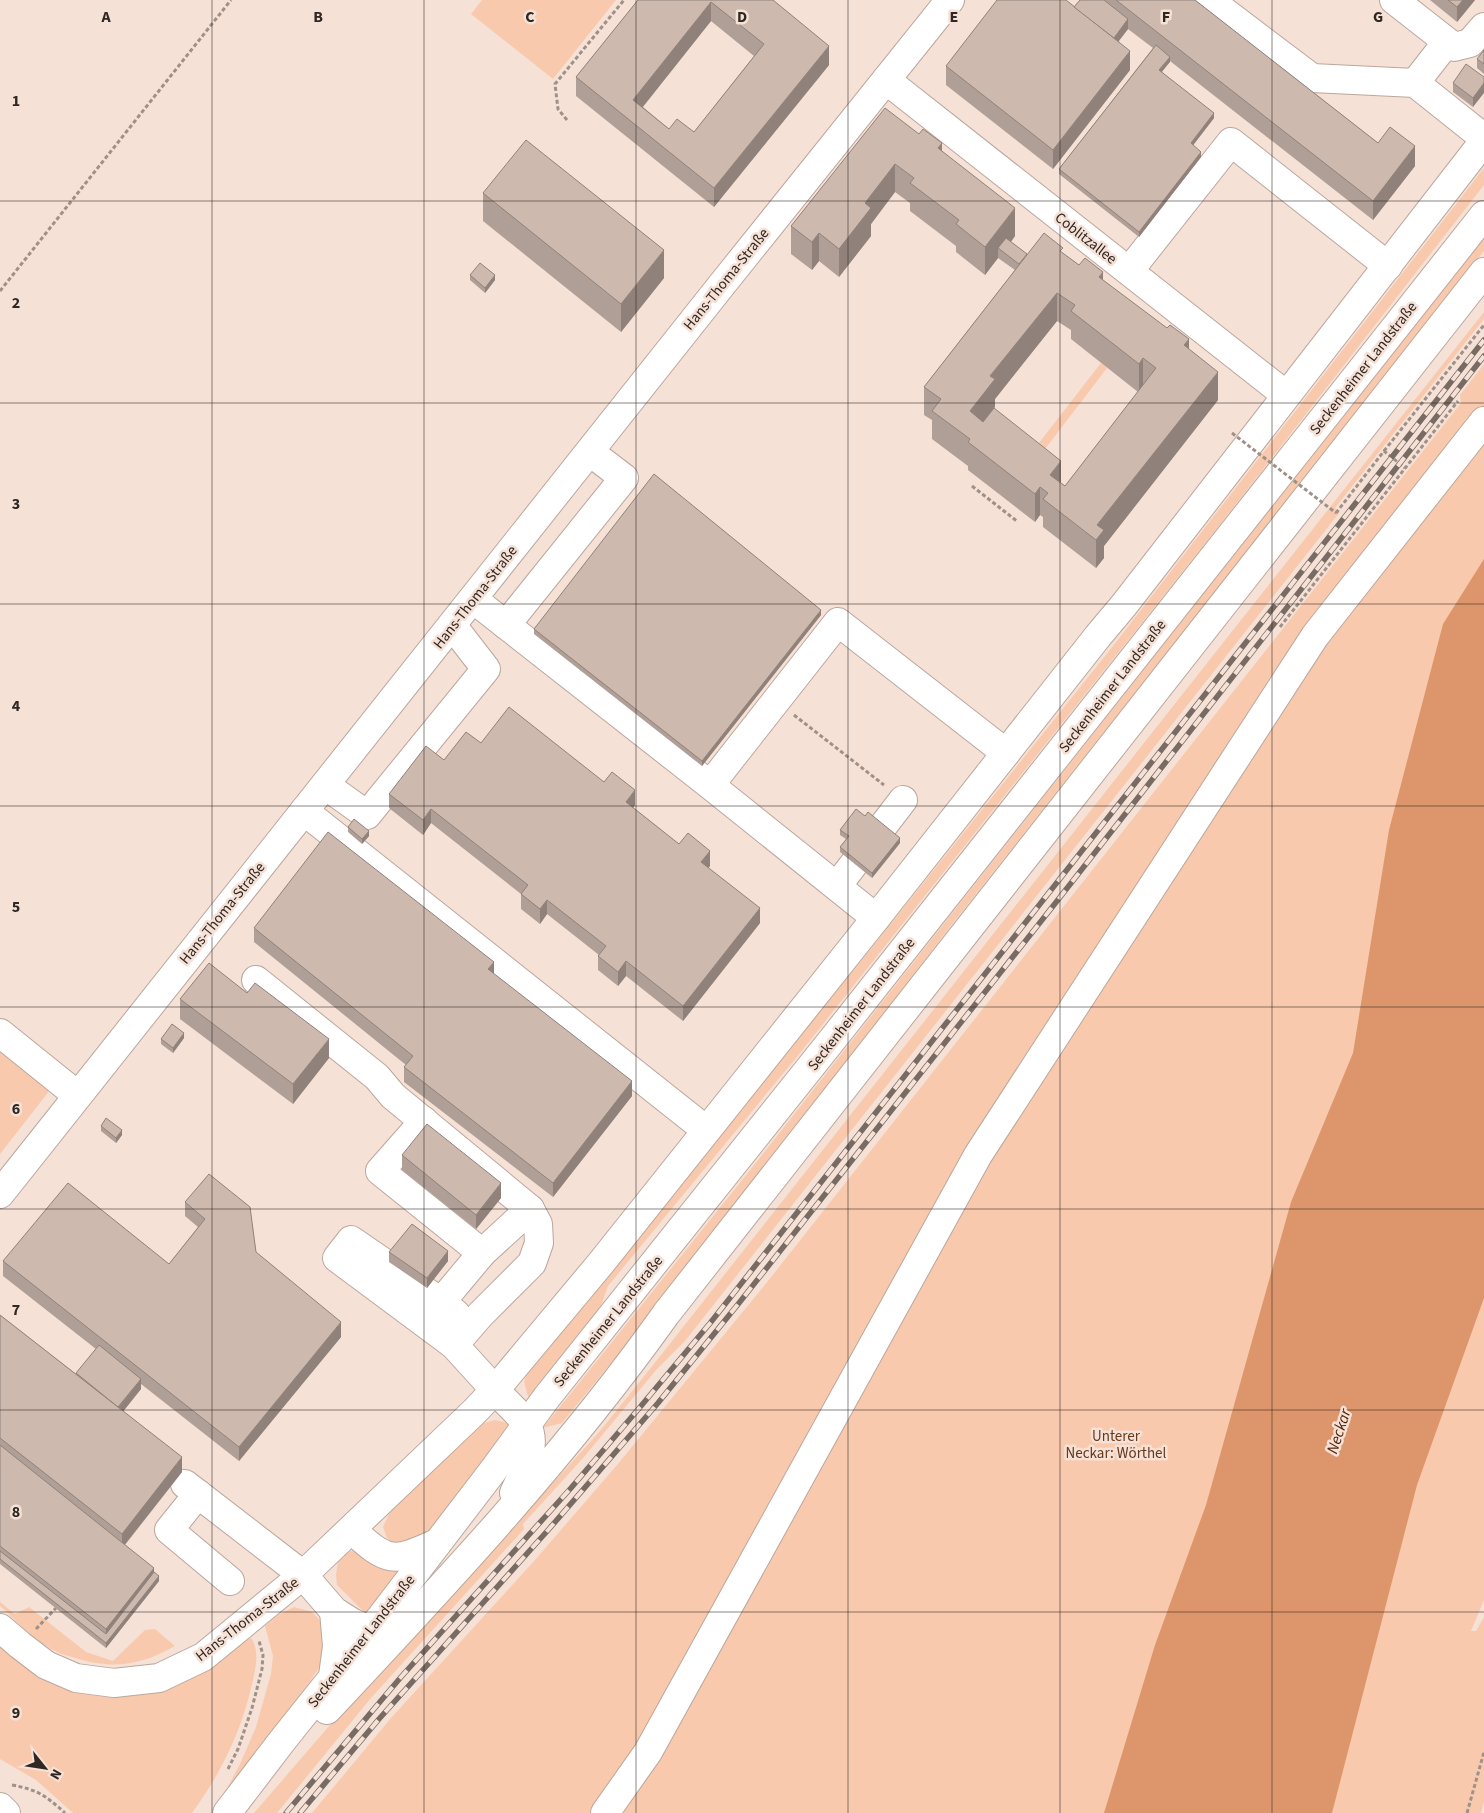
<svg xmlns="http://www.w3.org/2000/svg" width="1484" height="1813" viewBox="0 0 1484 1813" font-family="'Source Sans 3',sans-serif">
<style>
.green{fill:#f9c9ad}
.water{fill:#dd966c}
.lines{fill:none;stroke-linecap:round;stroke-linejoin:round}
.minor-casing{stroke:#bba79c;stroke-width:30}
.major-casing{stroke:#bba79c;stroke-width:30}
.highway-casing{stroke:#bba79c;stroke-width:30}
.path{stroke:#9f9088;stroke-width:3;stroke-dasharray:4 2.5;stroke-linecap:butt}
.minor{stroke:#fff;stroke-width:28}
.major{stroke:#fff;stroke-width:28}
.highway{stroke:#fff;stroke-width:28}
.rail-casing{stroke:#776b64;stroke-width:5.5}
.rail{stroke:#f6e1d6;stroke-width:4;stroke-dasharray:11;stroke-linecap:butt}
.path-bridge{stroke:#9f9088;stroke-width:3;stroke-dasharray:4 2.5;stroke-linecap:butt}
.wall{fill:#b09f96;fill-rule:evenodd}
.shaded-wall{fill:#90827a}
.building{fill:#cdb9ae;stroke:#90827a;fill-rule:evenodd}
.grid{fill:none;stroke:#2e2722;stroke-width:1;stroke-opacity:0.55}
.labels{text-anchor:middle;stroke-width:5;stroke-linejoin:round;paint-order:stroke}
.street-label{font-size:15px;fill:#2e2722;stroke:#f6e1d6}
.park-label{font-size:15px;fill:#67391a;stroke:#f6e1d6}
.water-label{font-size:16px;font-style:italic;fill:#4b1e00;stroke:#f6e1d6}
.grid-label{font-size:16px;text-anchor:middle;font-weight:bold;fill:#2e2722;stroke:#f6e1d6;stroke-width:5;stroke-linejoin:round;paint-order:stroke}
</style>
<rect width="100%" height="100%" fill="#f6e1d6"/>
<g class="green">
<polygon points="482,0 616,0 553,79 471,14"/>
<polygon points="1484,168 1484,185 1218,527 800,1053 608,1286 599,1311 529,1400 524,1382 528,1370 861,961 1113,646"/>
<polygon points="1484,237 1484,251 949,928 793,1132 642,1325 562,1423 543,1428 747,1174"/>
<polygon points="1484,312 1484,319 1335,508 1340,512 685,1341 657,1369 584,1457 523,1524 524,1529 371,1698 277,1813 254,1813 336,1718 553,1483 600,1431 650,1369"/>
<polygon points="1101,363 1107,368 1032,466 1025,461"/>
<polygon points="1484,364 1484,1600 1471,1631 1476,1631 1484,1617 1484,1801 1481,1813 312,1813 391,1718 535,1560 617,1465 764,1286 1461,403 1460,395"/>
<polygon points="0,1043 53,1086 0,1154"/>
<polygon points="495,1420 511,1424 511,1430 426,1535 398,1548 387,1538 383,1527 390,1512 481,1424"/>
<polygon points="355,1550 414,1564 372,1620 337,1585 336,1574 338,1563 345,1553"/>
<path d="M0 1602 15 1614 29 1607 86 1652 113 1661 145 1630 155 1629 175 1646C141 1665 114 1670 75 1658 70 1656 63 1655 57 1652 35 1641 18 1622 0 1606Z"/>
<polygon points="294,1607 312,1612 323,1623 328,1644 319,1668 304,1690 223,1796 240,1764 256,1727 271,1674 273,1656 265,1626 278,1615"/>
<path d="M248 1638 252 1639C259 1652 256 1666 253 1680 242 1730 222 1772 192 1813H73L36 1780 0 1759V1641L83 1689Z"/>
</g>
<polygon class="water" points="1484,559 1484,1298 1417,1485 1332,1813 1104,1813 1155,1645 1206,1505 1291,1202 1353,1053 1389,830 1443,624"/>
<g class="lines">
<g class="minor-casing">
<g id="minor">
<polyline points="1209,0 1312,78 1415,83 1484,138"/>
<polyline points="1394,0 1454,47 1470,43 1484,27"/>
<polyline points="886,80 1286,395"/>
<polyline points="1415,83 1447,42"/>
<polyline points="1129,271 1231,142 1388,266"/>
<polyline points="473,599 710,785 876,918"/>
<polyline points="506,625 624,478 590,452"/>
<polyline points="325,785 367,815 486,669 452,625"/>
<polyline points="710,785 838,622 1006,753"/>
<polyline points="304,811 706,1130"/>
<polyline points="837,886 903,800"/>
<polyline points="256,980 377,1077 393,1096 530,1209 538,1224 539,1243 532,1263 480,1315 454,1345"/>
<polyline points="0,1033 77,1095"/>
<polyline points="424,1121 380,1171 482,1253"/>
<polyline points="0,1194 720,287 950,0"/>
<polyline points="441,1302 351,1240 337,1258 454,1345 495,1390"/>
<polyline points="456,1314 441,1302 482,1253 530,1209"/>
<polyline points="185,1484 303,1575"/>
<polyline points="198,1494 169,1530 230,1581"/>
<polyline points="0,1628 20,1645 46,1665 76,1678 114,1683 159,1678 203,1657 303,1575 474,1412 495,1390 601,1263 876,918 1098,636 1124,605 1484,141"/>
<polyline points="605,1813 648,1752 978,1155 1315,636 1484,421"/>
</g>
</g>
<g class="major-casing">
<g id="major">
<path d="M495 1390C503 1399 522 1416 527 1425 538 1447 523 1473 514 1493"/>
<path d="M352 1530C388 1563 393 1563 437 1543"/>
<polyline points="303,1575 334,1611 353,1623 386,1637"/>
<polyline points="333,1676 337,1646 334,1611"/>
<path d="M327 1710C446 1583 565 1456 666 1314L1484 272"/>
<polyline points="227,1813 282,1741 381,1617 495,1468 547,1397 840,1030 1484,215"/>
</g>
</g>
<g class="highway-casing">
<polyline id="highway" points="0,1807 6,1813"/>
</g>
<g class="path">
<polyline points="567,120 558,109 555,84 624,0"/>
<polyline points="0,291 231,0"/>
<polyline points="1384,451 1484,325"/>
<polyline points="972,486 1018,522"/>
<polyline points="1336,513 1384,451 1405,468"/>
<polyline points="1280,627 1458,401"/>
<polyline points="794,715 884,785"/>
<polyline points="36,1629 56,1608"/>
<polyline points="228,1769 238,1749 252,1708 262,1669 263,1655 259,1641"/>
<path d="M12 1785C38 1790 45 1795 65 1813"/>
<polyline points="1467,1813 1484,1752"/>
</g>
<use href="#minor" class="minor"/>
<use href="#major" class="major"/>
<use href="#highway" class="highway"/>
<g class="rail-casing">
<g id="rail">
<polyline points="286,1813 401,1677 571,1488 641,1406 711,1322 1484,340"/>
<polyline points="300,1813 379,1719 549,1529 658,1403 739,1303 1057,901 1484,356"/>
</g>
</g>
<use href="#rail" class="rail"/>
<polyline class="path-bridge" points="1232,433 1336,513"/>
</g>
<g class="wall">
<path d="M638 0H773L829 65 714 207 576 96V77ZM711 21 754 56 694 132 669 129 643 107Z"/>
<polygon points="1080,0 1195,0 1378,143 1415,166 1373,220 1170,61 1162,72 1214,118 1193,145 1201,157 1139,237 1059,174 1059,169 1153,48 1128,29 1119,41 1130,70 1053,169 946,85 946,66 1074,7"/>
<polygon points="1430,0 1475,0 1457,22"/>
<polygon points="1484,50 1484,74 1477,68 1477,59"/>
<polygon points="1484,77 1473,107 1453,92 1453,83"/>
<path d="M919 134 942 151 1015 236 1011 242 1027 254H1063L1079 265 1103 280 1189 349 1218 400 1104 546V558L1096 568 1043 527V517L1040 515 1035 522 968 470V466L932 439V420L924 415V387L1015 270 998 258 985 275 956 252V246L910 211V203L895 192 871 224V236L839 277 819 261 812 270 791 254V226ZM1057 321 1071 330V339L1138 392 1065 486 1061 483 994 408 995 399Z"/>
<polygon points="483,193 664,278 621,332 483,221"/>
<polygon points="470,275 495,280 485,293 470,280"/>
<polygon points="821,615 702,766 534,634 534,629"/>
<polygon points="481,743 604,782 635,805 633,808 679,844 710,866 708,868 760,923 683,1021 626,976 618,986 598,970 598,956 599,955 547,914 540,924 521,909 521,894 431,823 423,835 389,808 389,794 444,760"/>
<polygon points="865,816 900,843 872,878 840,852 840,847 846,839 840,835 840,830"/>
<polygon points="348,827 369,836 362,844 348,832"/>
<polygon points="254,928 494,974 632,1096 553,1197 404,1082 404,1067 406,1065 254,942"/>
<polygon points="180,999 329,1058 293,1104 180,1019"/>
<polygon points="184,1038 173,1053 161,1044 161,1039"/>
<polygon points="101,1126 122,1135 116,1143 101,1131"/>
<polygon points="402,1155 501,1198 476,1229 402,1170"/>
<polygon points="185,1202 256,1252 341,1337 239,1461 141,1384 141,1389 123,1411 182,1472 125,1545 154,1572 159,1581 106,1648 0,1564 0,1315 76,1374 96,1349 3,1276 3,1261 169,1264 198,1227 185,1216"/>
<polygon points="389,1252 448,1261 427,1288 389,1262"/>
</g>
<g class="shaded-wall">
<polygon points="1463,0 1475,0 1457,22 1457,7"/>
<polygon points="711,2 711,21 633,119 633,100"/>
<polygon points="1128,19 1128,29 1109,53 1109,44"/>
<polygon points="829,46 829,65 714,207 714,188"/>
<polygon points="1130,51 1130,70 1053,169 1053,150"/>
<polygon points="1170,57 1170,62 1159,75 1159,70"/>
<polygon points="1484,83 1484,93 1473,107 1473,98"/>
<polygon points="1214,113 1214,118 1191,148 1191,143"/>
<polygon points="942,143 942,171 938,148"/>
<polygon points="1415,146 1415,166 1373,220 1373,201"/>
<polygon points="1201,152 1201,157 1139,237 1139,232"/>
<polygon points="895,164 895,192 871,224 871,236 839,277 839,249 865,203"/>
<polygon points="1015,208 1015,236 1003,252 998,248 998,258 985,275 985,247"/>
<polygon points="819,233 819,261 812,270 812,242"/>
<polygon points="664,250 664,278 621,332 621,304"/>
<polygon points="1103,272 1103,300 1099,277"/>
<polygon points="495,275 495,280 485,293 485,288"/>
<polygon points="1057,293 1057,321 995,399 995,407 970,439 970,411 990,376"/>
<polygon points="1189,339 1189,367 1184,345"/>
<polygon points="1143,358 1143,386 1139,392 1139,364"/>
<polygon points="1218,372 1218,400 1104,546 1104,558 1096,568 1096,540 1097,525"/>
<polygon points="1061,461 1061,489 1050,475"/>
<polygon points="1040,487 1040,515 1035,522 1035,494"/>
<polygon points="821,610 821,615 702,766 702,761"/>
<polygon points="635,790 635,805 626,817 626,802"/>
<polygon points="431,809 431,823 423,835 423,820"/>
<polygon points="369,831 369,836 362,844 362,839"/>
<polygon points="900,838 900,843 872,878 872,873"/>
<polygon points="710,851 710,866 701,877 701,862"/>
<polygon points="547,900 547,914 540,924 540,909"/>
<polygon points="760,908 760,923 683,1021 683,1006"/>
<polygon points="626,961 626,976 618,986 618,972"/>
<polygon points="494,962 494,977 488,969"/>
<polygon points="184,1033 184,1038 173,1053 173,1048"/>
<polygon points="329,1039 329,1058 293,1104 293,1084"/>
<polygon points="632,1081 632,1096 553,1197 553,1183"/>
<polygon points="122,1130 122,1135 116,1143 116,1138"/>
<polygon points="501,1183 501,1198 476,1229 476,1215"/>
<polygon points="448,1251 448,1261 427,1288 427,1278"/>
<polygon points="341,1322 341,1337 239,1461 239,1447"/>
<polygon points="141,1379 141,1389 118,1418 118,1408"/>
<polygon points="182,1457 182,1472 122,1548 122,1534"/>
<polygon points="154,1568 154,1577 106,1639 106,1629"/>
<polygon points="159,1576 159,1581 106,1648 106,1643"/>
</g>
<g class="building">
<path d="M638 0H773L829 46 714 188 576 77ZM711 2 764 44 694 132 677 119 669 129 633 100Z"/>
<polygon points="997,0 1066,0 1130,51 1053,150 946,66"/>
<polygon points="1080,0 1104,0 1128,19 1114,38 1074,7"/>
<polygon points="1116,0 1195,0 1378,143 1390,127 1415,146 1373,201"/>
<polygon points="1448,0 1463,0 1457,7"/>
<polygon points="1156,45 1170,57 1159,70 1214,113 1191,143 1201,152 1139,232 1059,169"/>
<polygon points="1484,50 1484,64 1477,59"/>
<polygon points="1466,64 1484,77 1484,83 1473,98 1453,83"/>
<polygon points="885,108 919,134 923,129 942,143 938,148 1015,208 985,247 956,224 959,220 910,183 914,178 895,164 865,203 871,208 839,249 819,233 812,242 791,226"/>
<polygon points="526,140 664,250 621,304 483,193"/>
<path d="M1044 233 1063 248 1060 251 1079 265 1085 258 1103 272 1099 277 1167 328 1170 325 1189 339 1184 345 1218 372 1097 525 1104 530 1096 540 1043 499 1048 493 1040 487 1035 494 968 442 970 439 932 411 941 399 924 387ZM1057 293 1075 305 1071 311 1139 364 1143 358 1156 368 1065 486 1050 475 1061 461 1032 438 994 408 983 422 970 411 995 379 990 376Z"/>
<polygon points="1006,238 1027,254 1019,264 998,248"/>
<polygon points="480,263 495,275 485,288 470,275"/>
<polygon points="654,474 821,610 702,761 534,629"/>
<polygon points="509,707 604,782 612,772 635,790 626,802 679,844 688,833 710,851 701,862 760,908 683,1006 626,961 618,972 598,956 606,946 547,900 540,909 521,894 528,885 431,809 423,820 389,794 426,746 444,760 466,732 481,743"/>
<polygon points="856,809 865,816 868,812 900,838 872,873 840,847 849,836 840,830"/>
<polygon points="354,819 369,831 362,839 348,827"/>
<polygon points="328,832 494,962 488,969 632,1081 553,1183 404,1067 413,1056 254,928"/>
<polygon points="209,963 247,993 255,983 329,1039 293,1084 180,999"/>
<polygon points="172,1024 184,1033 173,1048 161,1039"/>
<polygon points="106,1118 122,1130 116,1138 101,1126"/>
<polygon points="427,1124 501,1183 476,1215 402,1155"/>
<polygon points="209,1174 250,1207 256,1252 341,1322 239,1447 3,1261 68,1183 169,1264 205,1219 185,1202"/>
<polygon points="412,1224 448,1251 427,1278 389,1252"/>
<polygon points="0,1315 182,1457 122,1534 0,1438"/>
<polygon points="99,1345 141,1379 118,1407 76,1373"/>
<polygon points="0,1445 154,1568 106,1629 0,1546"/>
<polygon points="0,1551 106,1634 154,1572 159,1576 106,1643 0,1559"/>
</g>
<path class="grid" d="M212 0V1813M424 0V1813M636 0V1813M848 0V1813M1060 0V1813M1272 0V1813M0 201H1484M0 403H1484M0 604H1484M0 806H1484M0 1007H1484M0 1209H1484M0 1410H1484M0 1612H1484"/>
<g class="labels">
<g class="street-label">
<text transform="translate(1086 238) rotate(38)" y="5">Coblitzallee</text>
<text transform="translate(726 279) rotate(-51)" y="5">Hans-Thoma-Straße</text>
<text transform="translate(1363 368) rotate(-52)" y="5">Seckenheimer Landstraße</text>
<text transform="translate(475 597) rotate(-52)" y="5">Hans-Thoma-Straße</text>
<text transform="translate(1112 686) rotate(-52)" y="5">Seckenheimer Landstraße</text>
<text transform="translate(222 913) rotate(-51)" y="5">Hans-Thoma-Straße</text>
<text transform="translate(861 1004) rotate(-52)" y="5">Seckenheimer Landstraße</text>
<text transform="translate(608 1321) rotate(-51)" y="5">Seckenheimer Landstraße</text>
<text transform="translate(247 1619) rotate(-38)" y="5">Hans-Thoma-Straße</text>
<text transform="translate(361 1641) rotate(-52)" y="5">Seckenheimer Landstraße</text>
</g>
<g class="park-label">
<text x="1116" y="1441">Unterer<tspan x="1116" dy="17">Neckar: Wörthel</tspan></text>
</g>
<g class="water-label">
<text transform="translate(1338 1431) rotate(-72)" y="6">Neckar</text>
</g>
</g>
<g class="grid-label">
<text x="106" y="22">A</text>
<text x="318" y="22">B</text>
<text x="530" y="22">C</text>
<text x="742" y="22">D</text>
<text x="954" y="22">E</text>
<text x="1166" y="22">F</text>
<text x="1378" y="22">G</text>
<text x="16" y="106">1</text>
<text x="16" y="308">2</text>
<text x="16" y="509">3</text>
<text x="16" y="711">4</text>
<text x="16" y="912">5</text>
<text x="16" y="1114">6</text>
<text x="16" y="1315">7</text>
<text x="16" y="1517">8</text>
<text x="16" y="1718">9</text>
</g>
<g transform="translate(45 1768) rotate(120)" stroke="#f6e1d6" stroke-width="4" paint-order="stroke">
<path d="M0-4L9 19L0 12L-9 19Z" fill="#2e2722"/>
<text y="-8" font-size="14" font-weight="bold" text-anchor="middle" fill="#2e2722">N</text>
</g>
</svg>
